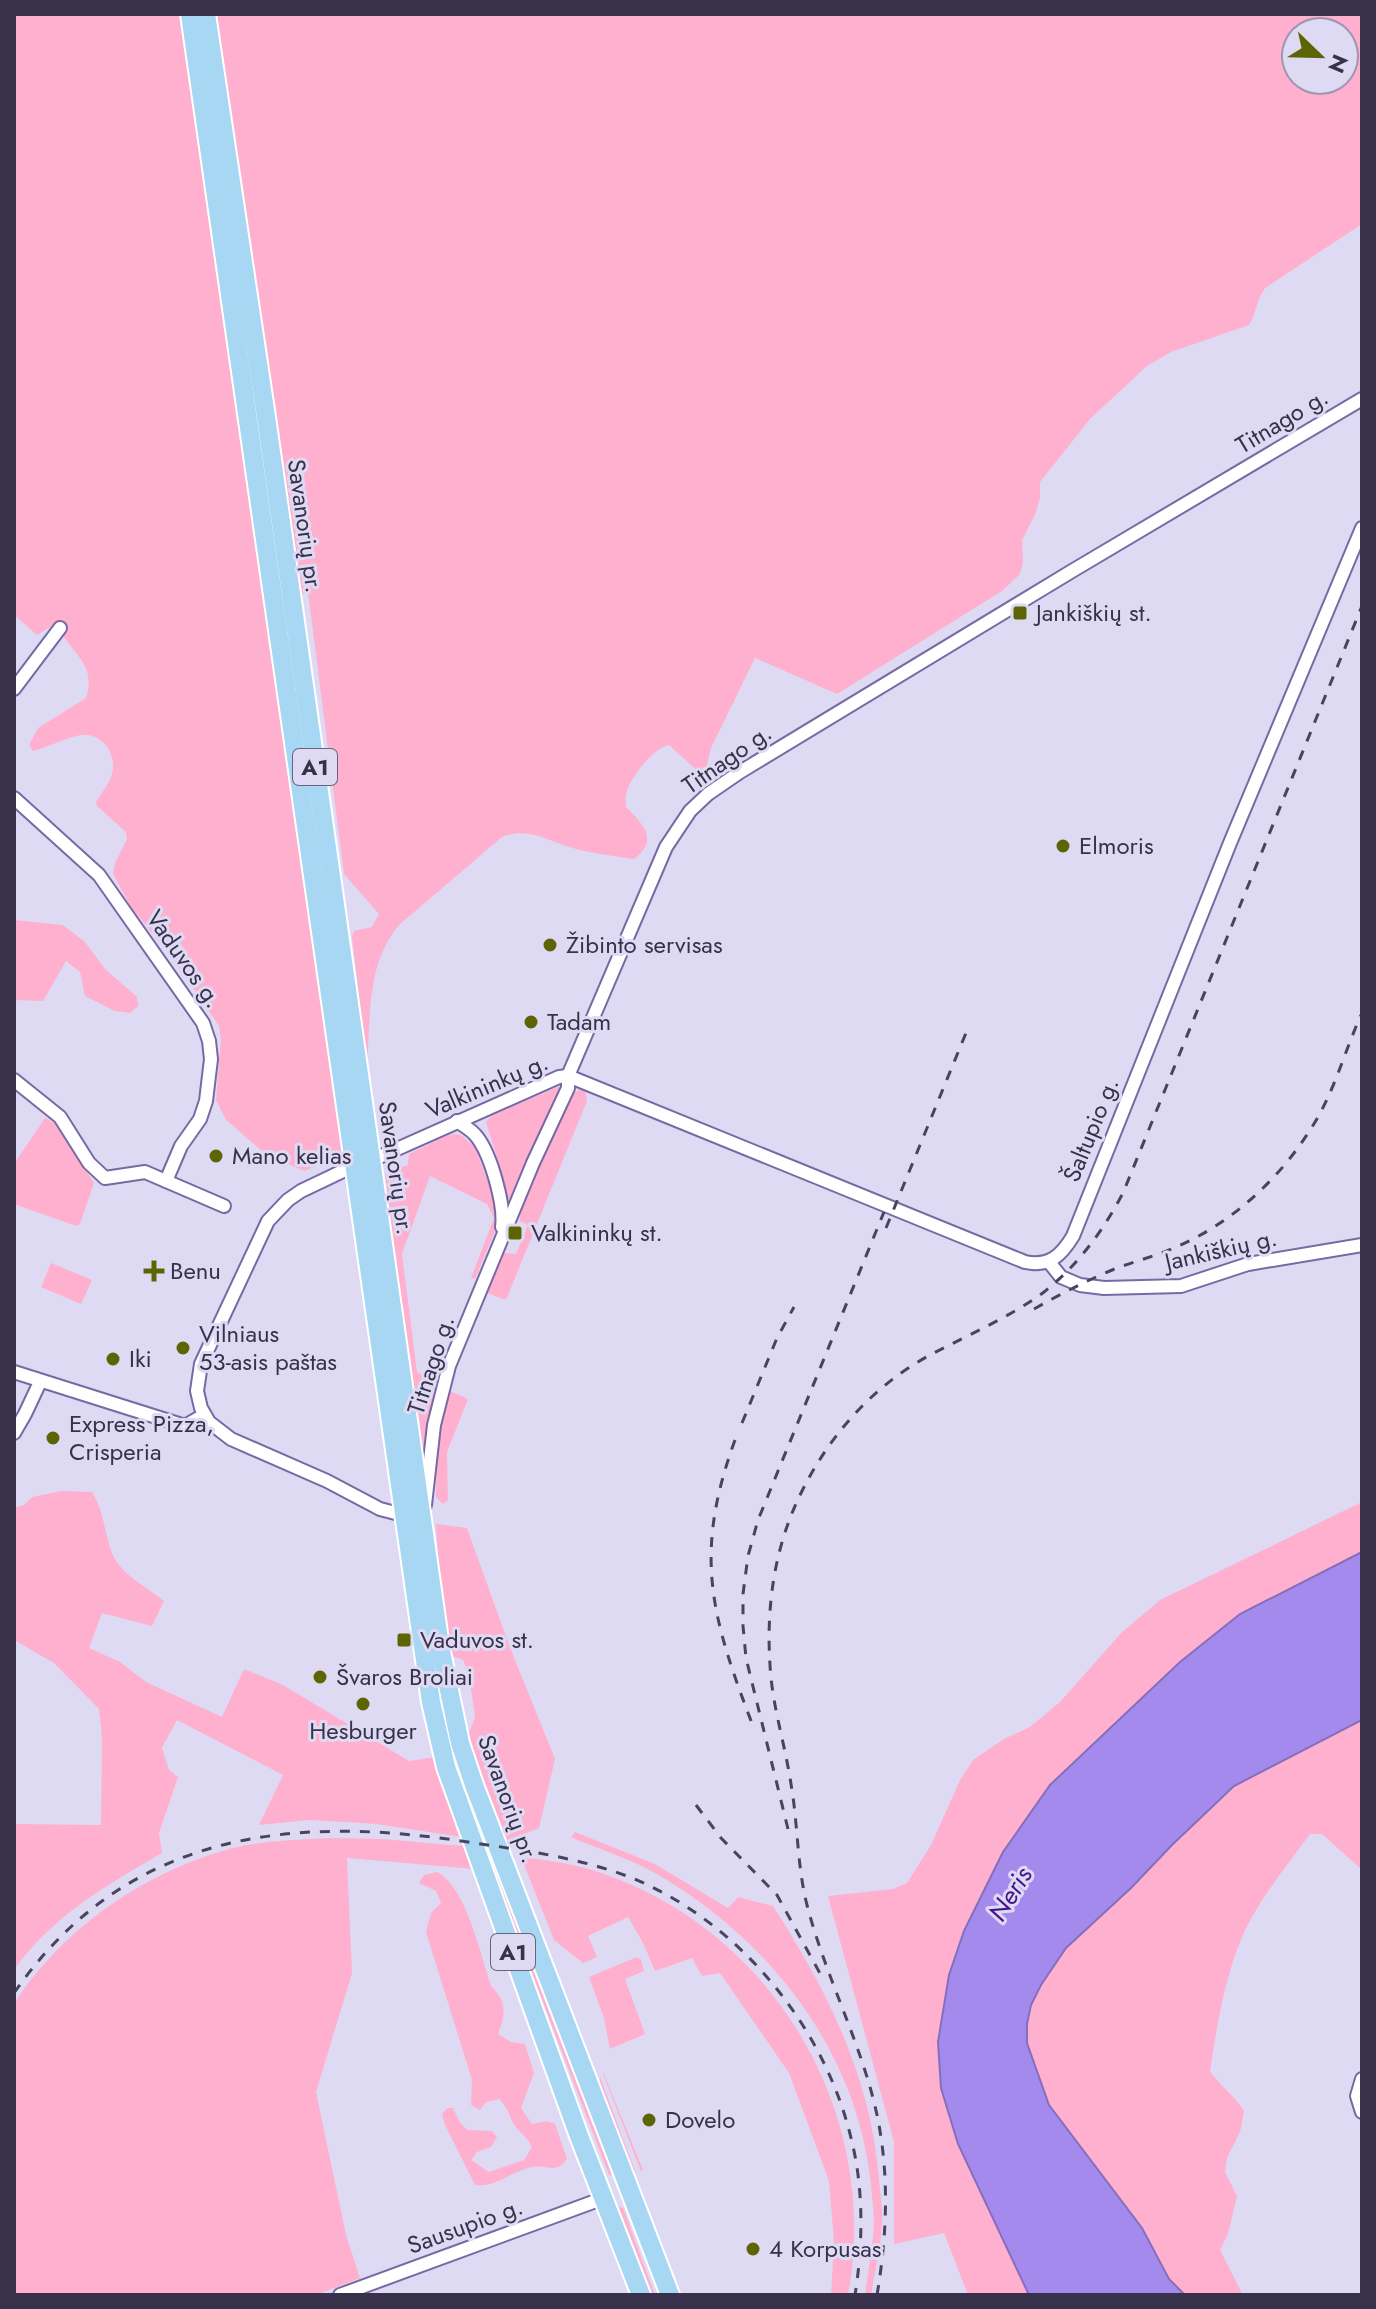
<svg xmlns="http://www.w3.org/2000/svg" width="1376" height="2309" viewBox="0 0 1376 2309" font-family="Jost,sans-serif">
<style>
.green{fill:#ffb0ce;fill-rule:evenodd}
.water{fill:#a58aee;stroke:#846fbd;stroke-width:2}
.lines{fill:none;stroke-linecap:round;stroke-linejoin:round}
.minor-casing{stroke:#7869a4;stroke-width:16}
.highway-casing{stroke:#fff;stroke-width:22}
.minor{stroke:#fff;stroke-width:12}
.highway{stroke:#a8d7f3;stroke-width:18}
.rail{stroke:#49445e;stroke-width:3;stroke-dasharray:10 10;stroke-linecap:butt}
.poi-dot{fill:#5d6403;stroke:#dfdaf4;stroke-width:3}
.labels{text-anchor:middle;stroke-width:6;stroke-linejoin:round;paint-order:stroke}
.shield{fill:#dfdaf4;stroke:#69647e;stroke-width:2}
.shield-label{font-size:22px;font-weight:bold;fill:#37314b}
.street-label{font-size:24px;fill:#37314b;stroke:#dfdaf4}
.poi-label{font-size:24px;fill:#37314b;stroke:#dfdaf4;text-anchor:start}
.water-label{font-size:26px;font-style:italic;fill:#47158b;stroke:#dfdaf4}
</style>
<rect width="100%" height="100%" fill="#dfdaf4"/>
<g class="green">
<path d="M14 14H1362V224L1265 288C1256 300 1257 312 1249 325L1171 352 1147 366 1090 419 1040 482V498L1035 515 1022 540 1023 562 1020 574 1002 591 837 694 755 658 711 748 704 777 669 745C654 747 629 779 626 794 625 798 626 802 626 807 642 823 660 840 634 859 615 856 595 854 576 849 549 842 530 826 502 837L399 925C366 965 371 1015 367 1064L352 937 354 931 372 927 379 914 344 874 308 593 266 597 343 1152 305 1171 268 1156 226 1120 216 1100 221 1039 219 1026 174 960 131 907 113 874 115 863 127 839 126 832 97 806 96 802C101 793 109 784 112 774 117 755 103 733 82 735 66 737 49 747 33 751L29 745 38 728 86 698C95 669 80 659 63 636L65 622 53 625 37 635 14 615ZM1296 32H1344V80H1296Z"/>
<polygon points="14,920 63,925 85,942 105,969 137,997 138,1006 130,1013 115,1011 85,996 80,972 66,961 43,1001 14,1000"/>
<polygon points="558,1087 563,1088 555,1113 510,1198 506,1199 502,1174 486,1122 491,1116"/>
<polygon points="579,1090 585,1090 587,1101 506,1300 484,1292 504,1253 516,1254 528,1225 520,1221 520,1216 530,1182 570,1096"/>
<polygon points="45,1118 56,1124 94,1183 80,1224 76,1226 14,1204 14,1164"/>
<polygon points="453,1134 461,1135 475,1147 499,1211 499,1221 475,1279 471,1278 494,1218 487,1204 430,1176 402,1254 417,1372 436,1385 428,1421 424,1480 385,1175 389,1171 408,1165 409,1154 443,1137"/>
<polygon points="51,1263 92,1280 81,1304 41,1287"/>
<path d="M448 1390 468 1399 447 1452 448 1500 443 1504 436 1497C436 1460 440 1426 448 1390Z"/>
<path d="M61 1491 92 1492C104 1511 104 1532 112 1553 121 1575 146 1586 164 1601L152 1626 102 1613 89 1648 120 1662 146 1682 222 1717 244 1669 283 1685 409 1761 435 1757 461 1837 377 1824 310 1820 259 1825 283 1775 177 1720 162 1748 169 1770 178 1777 159 1833 162 1853C106 1886 53 1915 14 1970V1824L101 1825 102 1738 99 1709 54 1663 14 1640V1508L24 1505 32 1497Z"/>
<polygon points="1362,1502 1362,1552 1240,1614 1180,1662 1050,1785 1003,1852 964,1931 949,1975 938,2042 941,2088 1029,2295 968,2295 944,2233 894,2244 894,2142 828,1896 893,1889 907,1883 931,1845 960,1780 973,1760 1004,1739 1030,1727 1060,1702 1121,1633 1160,1600"/>
<polygon points="436,1524 467,1528 509,1645 555,1759 539,1828 505,1842 467,1738 475,1717 469,1674 463,1660 449,1655 440,1584"/>
<path d="M1362 1720V1870L1322 1834H1310C1284 1870 1252 1907 1237 1950 1223 1988 1216 2031 1210 2071 1220 2086 1234 2095 1244 2111L1240 2132 1227 2158 1225 2172 1237 2196 1228 2234 1220 2250 1243 2295H1185L1169 2279 1142 2228 1049 2105 1027 2043V2024L1031 2005 1041 1985 1066 1948 1131 1888 1172 1845 1234 1786Z"/>
<path d="M575 1832 655 1864 728 1908 738 1897 773 1906C827 1990 871 2077 879 2179 880 2193 883 2208 882 2222 881 2246 875 2271 871 2295H865C868 2271 873 2246 874 2222 874 2211 872 2198 871 2186 858 2052 770 1939 655 1873 629 1858 598 1849 571 1837Z"/>
<path d="M330 1838 383 1839 463 1846 475 1869 347 1858 352 1973 316 2092 346 2235 360 2278 316 2295H14V2004C62 1928 148 1870 233 1848 265 1840 298 1840 330 1838Z"/>
<polygon points="486,1853 490,1853 613,2171 611,2175 609,2175"/>
<path d="M521 1857C545 1860 569 1863 592 1870 772 1926 882 2112 848 2295H831L834 2242 829 2181 789 2073 720 1973 702 1976 692 1958 655 1971 643 1943 628 1917 588 1936 597 1957 583 1963 554 1940Z"/>
<path d="M438 1872C467 1890 480 1953 491 1986 507 2002 506 2014 498 2034L511 2042 525 2044 534 2073 521 2108 532 2124 547 2121 555 2124 567 2159C555 2175 548 2164 532 2167 511 2171 496 2188 475 2185L445 2125 442 2114 447 2108H453L459 2121 467 2130 492 2131 497 2137 491 2147 477 2152 471 2160 489 2172 524 2160 532 2147C527 2137 522 2135 516 2127 509 2119 511 2111 499 2099L486 2102 480 2110 471 2105 472 2080 426 1932 431 1913 441 1903 436 1891 419 1883 424 1875Z"/>
<polygon points="637,1957 641,1960 644,1971 625,1979 645,2034 610,2049 604,2018 589,1977"/>
<polygon points="603,2072 643,2170 641,2171 603,2074"/>
<polygon points="600,2077 635,2171 632,2170 600,2087"/>
<polygon points="617,2206 623,2208 655,2295 648,2295"/>
</g>
<polygon class="water" points="1362,1552 1362,1720 1234,1786 1172,1845 1131,1888 1066,1948 1041,1985 1031,2005 1027,2024 1027,2043 1049,2105 1142,2228 1169,2279 1185,2295 1029,2295 958,2144 941,2088 938,2042 949,1975 964,1931 1003,1852 1050,1785 1180,1662 1240,1614"/>
<g class="lines">
<g class="minor-casing">
<g id="minor">
<polyline points="14,689 60,628"/>
<polyline points="14,798 99,875 203,1023 209,1041 211,1059 206,1101 200,1119 181,1146 166,1181"/>
<path d="M568 1076 1025 1262C1049 1267 1061 1256 1073 1236L1230 843 1362 528"/>
<polyline points="14,1080 60,1117 89,1163 105,1178 145,1172 224,1206"/>
<path d="M457 1121C464 1126 472 1130 477 1137 491 1155 505 1205 502 1227"/>
<polyline points="379,1157 559,1077 568,1076"/>
<polyline points="345,1170 301,1191 288,1200 268,1221 201,1364 197,1391 201,1408 209,1422 231,1439 327,1481 380,1509 403,1515"/>
<polyline points="1049,1262 1061,1277 1080,1285 1104,1288 1181,1286 1248,1264 1362,1245"/>
<polyline points="14,1372 185,1426 204,1415"/>
<polyline points="14,1433 25,1414 40,1382"/>
<polyline points="425,1505 434,1425 449,1366 533,1163 568,1088 568,1076 666,847 690,811 708,794 740,772 1072,571 1362,399"/>
<polyline points="1362,2079 1357,2096 1362,2112"/>
<polyline points="340,2295 604,2198"/>
</g>
</g>
<g class="highway-casing">
<g id="highway">
<polyline points="190,14 431,1702 446,1767 579,2136 641,2295"/>
<polyline points="206,14 266,417 440,1647 460,1743 474,1785 670,2295"/>
</g>
</g>
<use href="#minor" class="minor"/>
<use href="#highway" class="highway"/>
<g class="rail">
<polyline points="886,1228 968,1028"/>
<path d="M1034 1309C1057 1296 1080 1284 1105 1273 1127 1263 1151 1258 1174 1248 1229 1225 1278 1181 1310 1130 1334 1094 1344 1052 1362 1013"/>
<polyline points="742,1423 777,1338 794,1307"/>
<path d="M735 1440C693 1555 711 1616 753 1726"/>
<polyline points="696,1805 721,1838 777,1895 822,1977"/>
<polyline points="788,1829 746,1658 743,1626 743,1594 748,1556 758,1520 884,1212"/>
<path d="M14 1993C125 1833 288 1814 468 1842 521 1850 576 1857 627 1876 737 1919 824 2025 851 2138 864 2188 863 2245 855 2295"/>
<path d="M877 2295C888 2230 890 2163 873 2098 856 2033 824 1971 807 1905 797 1866 798 1824 791 1784 785 1744 772 1705 770 1665 766 1604 775 1545 802 1491 831 1433 875 1384 932 1354 970 1334 1010 1317 1044 1292 1078 1265 1103 1231 1123 1193L1362 606"/>
</g>
</g>
<g class="poi-dot">
<rect x="1012" y="605" width="16" height="16" rx="4"/>
<circle cx="1063" cy="846" r="8"/>
<circle cx="550" cy="945" r="8"/>
<circle cx="531" cy="1022" r="8"/>
<circle cx="216" cy="1156" r="8"/>
<rect x="507" y="1225" width="16" height="16" rx="4"/>
<path d="M150 1259h8v8h8v8h-8v8h-8v-8h-8v-8h8z"/>
<circle cx="183" cy="1348" r="8"/>
<circle cx="113" cy="1359" r="8"/>
<circle cx="53" cy="1438" r="8"/>
<rect x="396" y="1632" width="16" height="16" rx="4"/>
<circle cx="320" cy="1677" r="8"/>
<circle cx="363" cy="1704" r="8"/>
<circle cx="649" cy="2120" r="8"/>
<circle cx="753" cy="2249" r="8"/>
</g>
<g class="labels">
<g class="shield">
<rect x="293" y="749" width="44" height="36" rx="6"/>
<rect x="491" y="1934" width="44" height="36" rx="6"/>
</g>
<g class="shield-label">
<text x="315" y="775">A1</text>
<text x="513" y="1960">A1</text>
</g>
<g class="street-label">
<text transform="translate(1282 421) rotate(-31)" y="8">Titnago g.</text>
<text transform="translate(305 526) rotate(82)" y="8">Savanorių pr.</text>
<text transform="translate(727 759) rotate(-35)" y="8">Titnago g.</text>
<text transform="translate(184 959) rotate(55)" y="8">Vaduvos g.</text>
<text transform="translate(487 1086) rotate(-23)" y="8">Valkininkų g.</text>
<text transform="translate(1091 1130) rotate(-68)" y="8">Šaltupio g.</text>
<text transform="translate(396 1168) rotate(82)" y="8">Savanorių pr.</text>
<text transform="translate(1221 1250) rotate(-13)" y="8">Jankiškių g.</text>
<text transform="translate(431 1365) rotate(-72)" y="8">Titnago g.</text>
<text transform="translate(508 1799) rotate(70)" y="8">Savanorių pr.</text>
<text transform="translate(465 2226) rotate(-20)" y="8">Sausupio g.</text>
</g>
<g class="poi-label">
<text x="1036" y="621">Jankiškių st.</text>
<text x="1079" y="854">Elmoris</text>
<text x="566" y="953">Žibinto servisas</text>
<text x="547" y="1030">Tadam</text>
<text x="232" y="1164">Mano kelias</text>
<text x="531" y="1241">Valkininkų st.</text>
<text x="170" y="1279">Benu</text>
<text x="199" y="1342">Vilniaus<tspan x="199" dy="28">53-asis paštas</tspan></text>
<text x="129" y="1367">Iki</text>
<text x="69" y="1432">Express Pizza,<tspan x="69" dy="28">Crisperia</tspan></text>
<text x="420" y="1648">Vaduvos st.</text>
<text x="336" y="1685">Švaros Broliai</text>
<text x="363" y="1739" text-anchor="middle">Hesburger</text>
<text x="665" y="2128">Dovelo</text>
<text x="769" y="2257">4 Korpusas</text>
</g>
<g class="water-label">
<text transform="translate(1010 1894) rotate(-58)" y="9">Neris</text>
</g>
</g>
<rect width="1376" height="2309" fill="none" stroke="#37314b" stroke-width="32"/>
<g transform="translate(1320 56) rotate(113)"><circle r="38" fill="#dfdaf4" stroke="#9c96b0" stroke-width="2"/>
<path d="M0-6L14 30L0 20L-14 30Z" fill="#5d6403"/>
<text y="-12" font-size="22" font-weight="bold" text-anchor="middle" fill="#37314b">N</text>
</g>
</svg>
